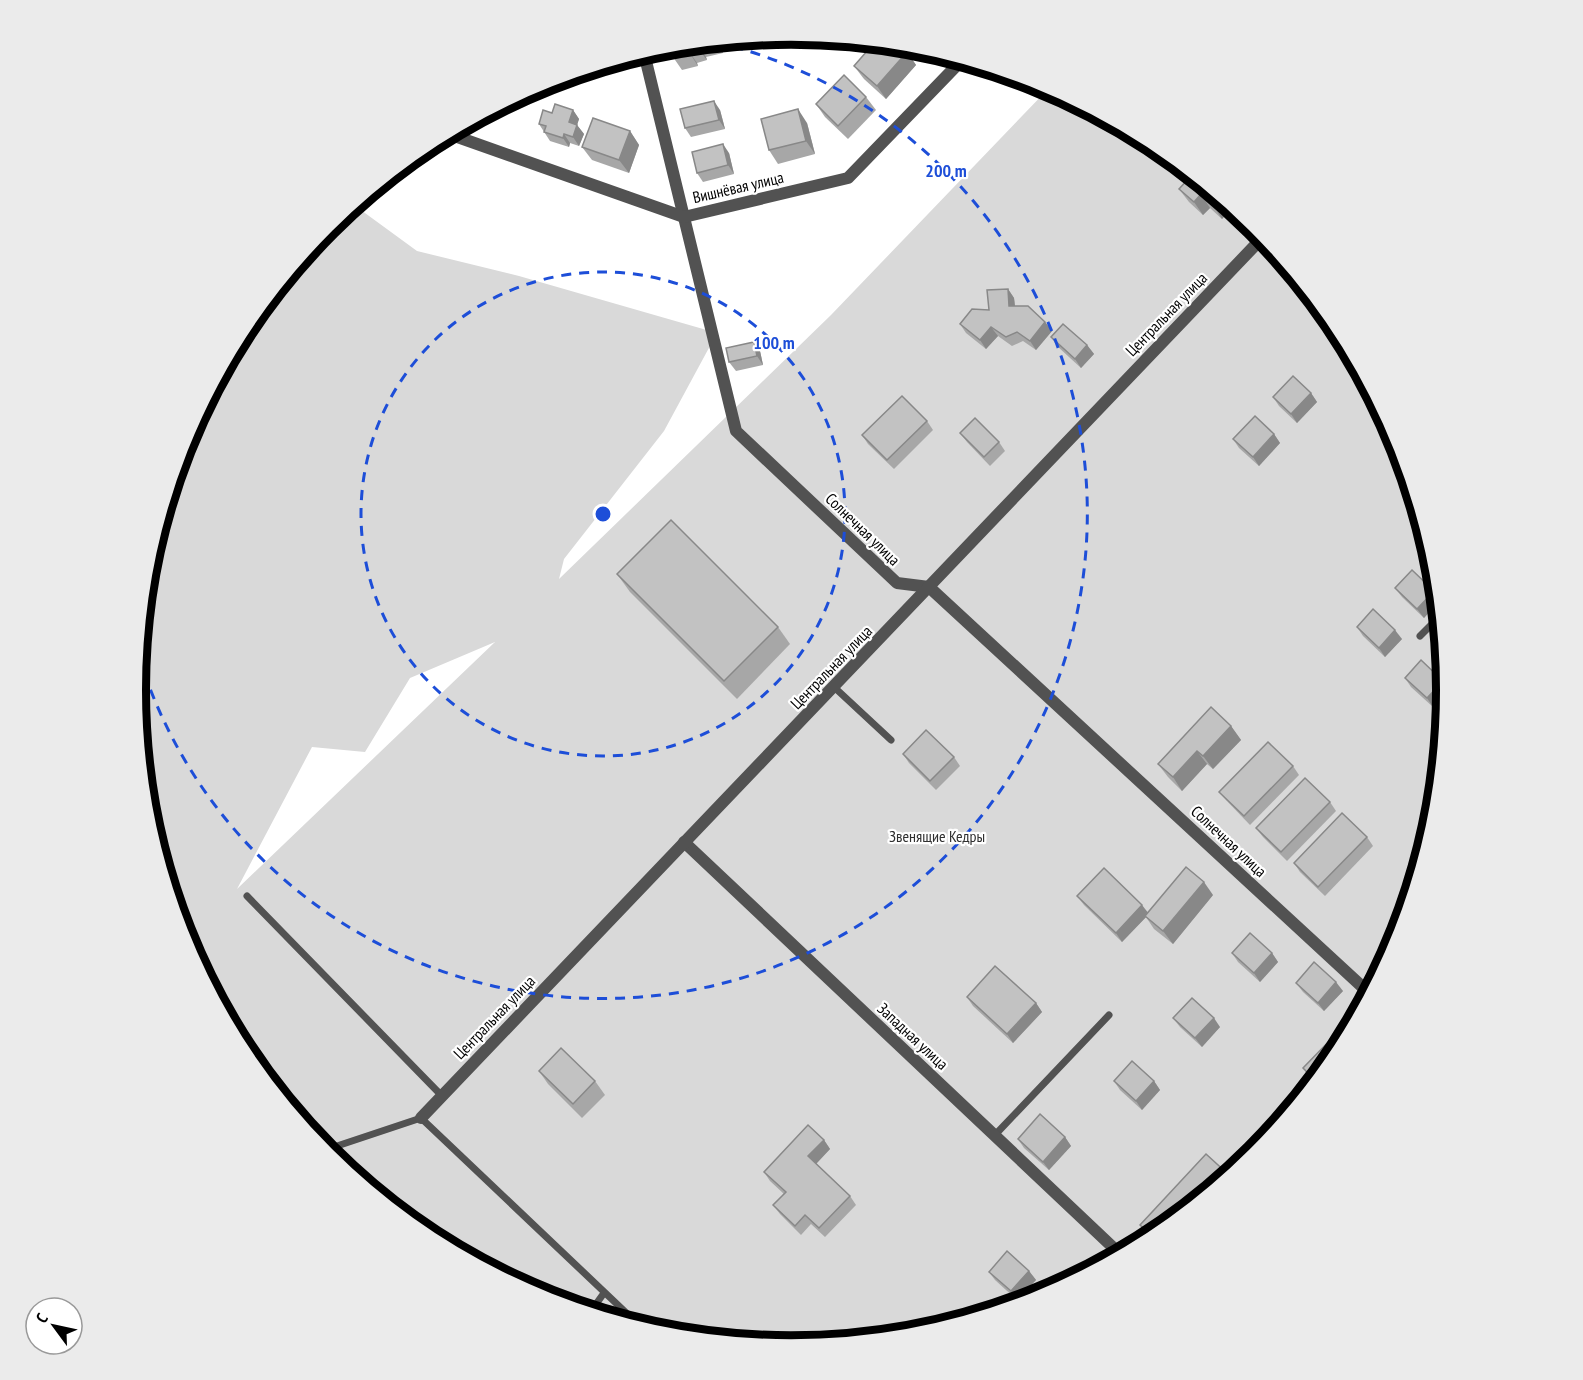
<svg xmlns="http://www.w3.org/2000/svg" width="1583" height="1380" viewBox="0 0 1583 1380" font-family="'PT Sans Narrow',sans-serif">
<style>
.green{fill:#d9d9d9;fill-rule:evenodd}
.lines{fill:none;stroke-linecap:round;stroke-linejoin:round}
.lane{stroke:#525252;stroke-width:7}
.street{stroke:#525252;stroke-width:12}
.wall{fill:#a7a7a7}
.shaded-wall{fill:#888}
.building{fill:#c2c2c2;stroke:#888;stroke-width:1.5}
.ring{fill:none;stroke:#1d4ed8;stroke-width:3;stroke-dasharray:10 8}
.labels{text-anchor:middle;stroke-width:4.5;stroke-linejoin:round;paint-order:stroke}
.street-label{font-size:16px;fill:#000;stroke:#fff}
.park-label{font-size:16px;fill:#303030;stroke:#fff}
.rim{fill:none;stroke:#000;stroke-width:8}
.centre{fill:#1d4ed8;stroke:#fff;stroke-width:3}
.ring-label{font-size:18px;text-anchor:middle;font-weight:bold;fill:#1d4ed8;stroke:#fff;stroke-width:4.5;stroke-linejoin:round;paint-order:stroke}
</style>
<rect width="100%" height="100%" fill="#fff"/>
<path class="green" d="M1049 88 1156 145 1255 227 1337 326 1397 439 1434 562 1447 690 1434 818 1397 941 1336 1054 1255 1154 1155 1235 1042 1296 919 1333 791 1345 663 1333 540 1295 427 1235 328 1153 246 1054 186 941 149 818 136 690 149 562 186 439 247 326 328 226 354 205 417 251 519 276 717 333 664 431 564 559 559 579 831 315ZM495 642 237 889 312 747 365 752 410 678Z"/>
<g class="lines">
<g class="lane">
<polyline points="1420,636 1440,616"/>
<polyline points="834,687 891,740"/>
<polyline points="247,896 442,1096"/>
<polyline points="994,1136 1109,1015"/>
<polyline points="325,1150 421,1118 639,1325"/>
<polyline points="591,1311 604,1293"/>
</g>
<g class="street">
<polyline points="644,53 736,431 897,583 929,587 1369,993"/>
<polyline points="449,134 684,217 848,178 962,60"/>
<polyline points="684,842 1120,1254"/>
<polyline points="421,1118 1263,237"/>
</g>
</g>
<g class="wall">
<polygon points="720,42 723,53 706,57 707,60 697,63 698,66 682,70 673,57 670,46"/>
<polygon points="907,52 916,65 886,99 864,79 854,66"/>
<polygon points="866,97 876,110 848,139 825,117 816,104"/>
<polygon points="573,110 579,119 577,125 584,134 579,146 570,143 569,147 550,141 539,124 552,113"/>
<polygon points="720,110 725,129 691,137 685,128"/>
<polygon points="807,123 815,154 778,164 769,150"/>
<polygon points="630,131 639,145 629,173 592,160 582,147"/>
<polygon points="729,153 734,174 703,182 697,173"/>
<polygon points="1192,175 1232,208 1222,219 1210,208 1203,215 1189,202 1179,189"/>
<polygon points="1008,289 1014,298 1015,306 1045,322 1052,331 1036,350 1023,341 1012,346 998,336 986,349 966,333 960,324 989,310"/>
<polygon points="1051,337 1087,345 1094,354 1081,368 1057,346"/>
<polygon points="760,351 763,365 736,371 729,362"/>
<polygon points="1311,393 1317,402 1297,423 1279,406 1273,397"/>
<polygon points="927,421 933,430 894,469 868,444 862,435"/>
<polygon points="960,433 999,442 1005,451 990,466 967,442"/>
<polygon points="1274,434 1280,443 1259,466 1239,448 1233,439"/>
<polygon points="617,574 778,627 790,644 737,699 630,592"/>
<polygon points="1395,588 1434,591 1438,597 1438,602 1424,618 1402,597"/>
<polygon points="1357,627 1402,639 1385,657 1363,636"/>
<polygon points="1405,678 1447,686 1447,693 1433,707 1411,687"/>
<polygon points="1231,726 1241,740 1213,769 1207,764 1182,791 1168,777 1158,764"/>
<polygon points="903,754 954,757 960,766 936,790 909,763"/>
<polygon points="1293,766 1299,775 1250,825 1226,800 1219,792"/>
<polygon points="1330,802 1336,811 1287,861 1263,837 1256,828"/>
<polygon points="1367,837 1373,846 1325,896 1300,872 1294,863"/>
<polygon points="1213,895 1173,944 1154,929 1146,917 1122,942 1084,905 1077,896 1148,912"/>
<polygon points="1232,953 1272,953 1278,962 1260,982 1238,962"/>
<polygon points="1296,983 1343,991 1324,1011 1303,992"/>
<polygon points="967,997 1036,1003 1042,1012 1013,1043 973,1006"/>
<polygon points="1173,1018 1220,1027 1202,1047 1180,1027"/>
<polygon points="1336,1054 1314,1082 1309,1077 1303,1068"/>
<polygon points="539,1071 595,1081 605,1095 582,1118 548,1084"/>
<polygon points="1114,1081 1154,1081 1160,1090 1142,1110 1120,1090"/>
<polygon points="1065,1137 1071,1146 1049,1170 1024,1148 1018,1139"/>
<polygon points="824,1140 830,1149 816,1164 850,1196 856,1205 825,1237 811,1224 801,1235 780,1214 773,1205 784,1194 770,1181 764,1172"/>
<polygon points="1140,1225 1155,1235 1151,1238 1146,1234"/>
<polygon points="1029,1271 1036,1280 1017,1300 995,1280 989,1272"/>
</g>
<g class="shaded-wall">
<polygon points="716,42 720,42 723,53"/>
<polygon points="696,44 706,57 707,60 697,47"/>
<polygon points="688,50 697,63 698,66 689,52"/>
<polygon points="907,52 916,65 886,99 877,86"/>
<polygon points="714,101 720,110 725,129 719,120"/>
<polygon points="798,109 807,123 815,154 806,141"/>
<polygon points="573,110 579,119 576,128 577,125 584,134 579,146 573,137 569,122"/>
<polygon points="630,131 639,145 629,173 619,160"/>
<polygon points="564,134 570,143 569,147 563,138"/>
<polygon points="723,144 729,153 734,174 728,165"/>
<polygon points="1201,194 1210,208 1203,215 1194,202"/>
<polygon points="1220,198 1232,208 1222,219 1213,205"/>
<polygon points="1008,289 1014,298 1016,315 1009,306"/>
<polygon points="1045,322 1052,331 1036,350 1030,341"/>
<polygon points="991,327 998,336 986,349 980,340"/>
<polygon points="754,342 760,351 763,365 757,356"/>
<polygon points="1087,345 1094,354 1081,368 1075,359"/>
<polygon points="1311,393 1317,402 1297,423 1291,414"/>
<polygon points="1274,434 1280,443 1259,466 1253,457"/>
<polygon points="1434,591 1438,597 1438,602 1424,618 1417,609"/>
<polygon points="1395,630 1402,639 1385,657 1379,648"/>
<polygon points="1443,681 1447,686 1447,693 1433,707 1427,698"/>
<polygon points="1231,726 1241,740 1213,769 1203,756"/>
<polygon points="1197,751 1207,764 1182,791 1173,777"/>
<polygon points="1204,882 1213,895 1173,944 1163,931"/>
<polygon points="1142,905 1149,914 1122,942 1116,933"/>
<polygon points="1272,953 1278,962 1260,982 1254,973"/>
<polygon points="1336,982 1343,991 1324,1011 1318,1003"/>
<polygon points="1036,1003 1042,1012 1013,1043 1007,1034"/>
<polygon points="1214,1018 1220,1027 1202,1047 1195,1038"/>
<polygon points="1154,1081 1160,1090 1142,1110 1136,1101"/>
<polygon points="1065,1137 1071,1146 1049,1170 1043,1162"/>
<polygon points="824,1140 830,1149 815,1165 808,1156"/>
<polygon points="1029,1271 1036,1280 1017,1300 1011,1291"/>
</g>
<g class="building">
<polygon points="874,43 899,45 907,52 877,86 854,66"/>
<polygon points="696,44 697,47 688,50 689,52 673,57 670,46"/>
<polygon points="844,75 866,97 838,126 816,104"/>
<polygon points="714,101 719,120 685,128 680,109"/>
<polygon points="555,104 573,110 569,122 577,125 573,137 564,134 563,138 544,132 546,126 539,124 543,110 552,113"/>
<polygon points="798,109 806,141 769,150 761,119"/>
<polygon points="593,118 630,131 619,160 582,147"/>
<polygon points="723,144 728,165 697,173 692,152"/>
<polygon points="1192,175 1220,198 1213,205 1201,194 1194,202 1179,189"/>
<polygon points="1008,289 1009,306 1028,306 1045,322 1030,341 1017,332 1006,337 991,327 980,340 960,324 972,309 989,310 987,290"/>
<polygon points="1063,324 1087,345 1075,359 1051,337"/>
<polygon points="754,342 757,356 729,362 726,348"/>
<polygon points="1293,376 1311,393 1291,414 1273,397"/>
<polygon points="902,396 927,421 887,460 862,435"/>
<polygon points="1255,416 1274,434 1253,457 1233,439"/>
<polygon points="975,418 999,442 984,457 960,433"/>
<polygon points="671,520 778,627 724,681 617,574"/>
<polygon points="1412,570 1434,591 1417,609 1395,588"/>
<polygon points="1373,609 1395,630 1379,648 1357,627"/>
<polygon points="1421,660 1443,681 1427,698 1405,678"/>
<polygon points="1211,707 1231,726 1203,756 1197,751 1173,777 1158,764"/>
<polygon points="926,730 954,757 930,781 903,754"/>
<polygon points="1268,742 1293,766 1244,816 1219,792"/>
<polygon points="1305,778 1330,802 1281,852 1256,828"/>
<polygon points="1342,813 1367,837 1318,887 1294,863"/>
<polygon points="1186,867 1204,882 1163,931 1145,916"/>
<polygon points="1104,868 1142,905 1116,933 1077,896"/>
<polygon points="1250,933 1272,953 1254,973 1232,953"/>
<polygon points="1314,962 1336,982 1318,1003 1296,983"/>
<polygon points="995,966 1036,1003 1007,1034 967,997"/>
<polygon points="1192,998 1214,1018 1195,1038 1173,1018"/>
<polygon points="1338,1032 1345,1038 1336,1054 1315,1080 1303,1068"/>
<polygon points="561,1048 595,1081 573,1104 539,1071"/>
<polygon points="1132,1061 1154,1081 1136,1101 1114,1081"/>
<polygon points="1040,1114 1065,1137 1043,1162 1018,1139"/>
<polygon points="808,1125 824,1140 808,1156 850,1196 819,1228 805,1215 795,1226 773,1205 786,1192 764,1172"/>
<polygon points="1206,1154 1229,1175 1153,1237 1140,1225"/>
<polygon points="1007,1251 1029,1271 1011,1291 989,1272"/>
<polygon points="499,1265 521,1285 494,1271"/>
</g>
<g class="ring">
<circle cx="603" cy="514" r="242"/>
<path d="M716 42A485 485 0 1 1 140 660"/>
</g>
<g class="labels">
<g class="street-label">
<text transform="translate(738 187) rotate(-13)" y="6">Вишнёвая улица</text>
<text transform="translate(1166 314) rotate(-46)" y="6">Центральная улица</text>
<text transform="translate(863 529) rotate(44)" y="6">Солнечная улица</text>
<text transform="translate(831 667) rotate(-46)" y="6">Центральная улица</text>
<text transform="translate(1229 841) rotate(43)" y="6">Солнечная улица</text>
<text transform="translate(494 1017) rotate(-46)" y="6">Центральная улица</text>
<text transform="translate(913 1036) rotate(43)" y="6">Западная улица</text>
</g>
<g class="park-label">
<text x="937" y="842">Звенящие Кедры</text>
</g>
</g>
<path d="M0 0H1583V1380H0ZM146 690a645 645 0 1 1 1290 0a645 645 0 1 1-1290 0Z" fill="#ebebeb" fill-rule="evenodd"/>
<path class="rim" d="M146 690a645 645 0 1 1 1290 0a645 645 0 1 1-1290 0Z"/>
<circle cx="603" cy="514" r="9" class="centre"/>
<g class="ring-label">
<text x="946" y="177">200 m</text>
<text x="774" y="349">100 m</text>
</g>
<g transform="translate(54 1326) rotate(303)"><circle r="28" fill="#ffffff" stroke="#999999" stroke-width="1.5"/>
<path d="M0-4.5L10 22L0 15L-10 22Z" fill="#000000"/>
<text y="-9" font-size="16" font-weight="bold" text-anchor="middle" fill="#000000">С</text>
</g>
</svg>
